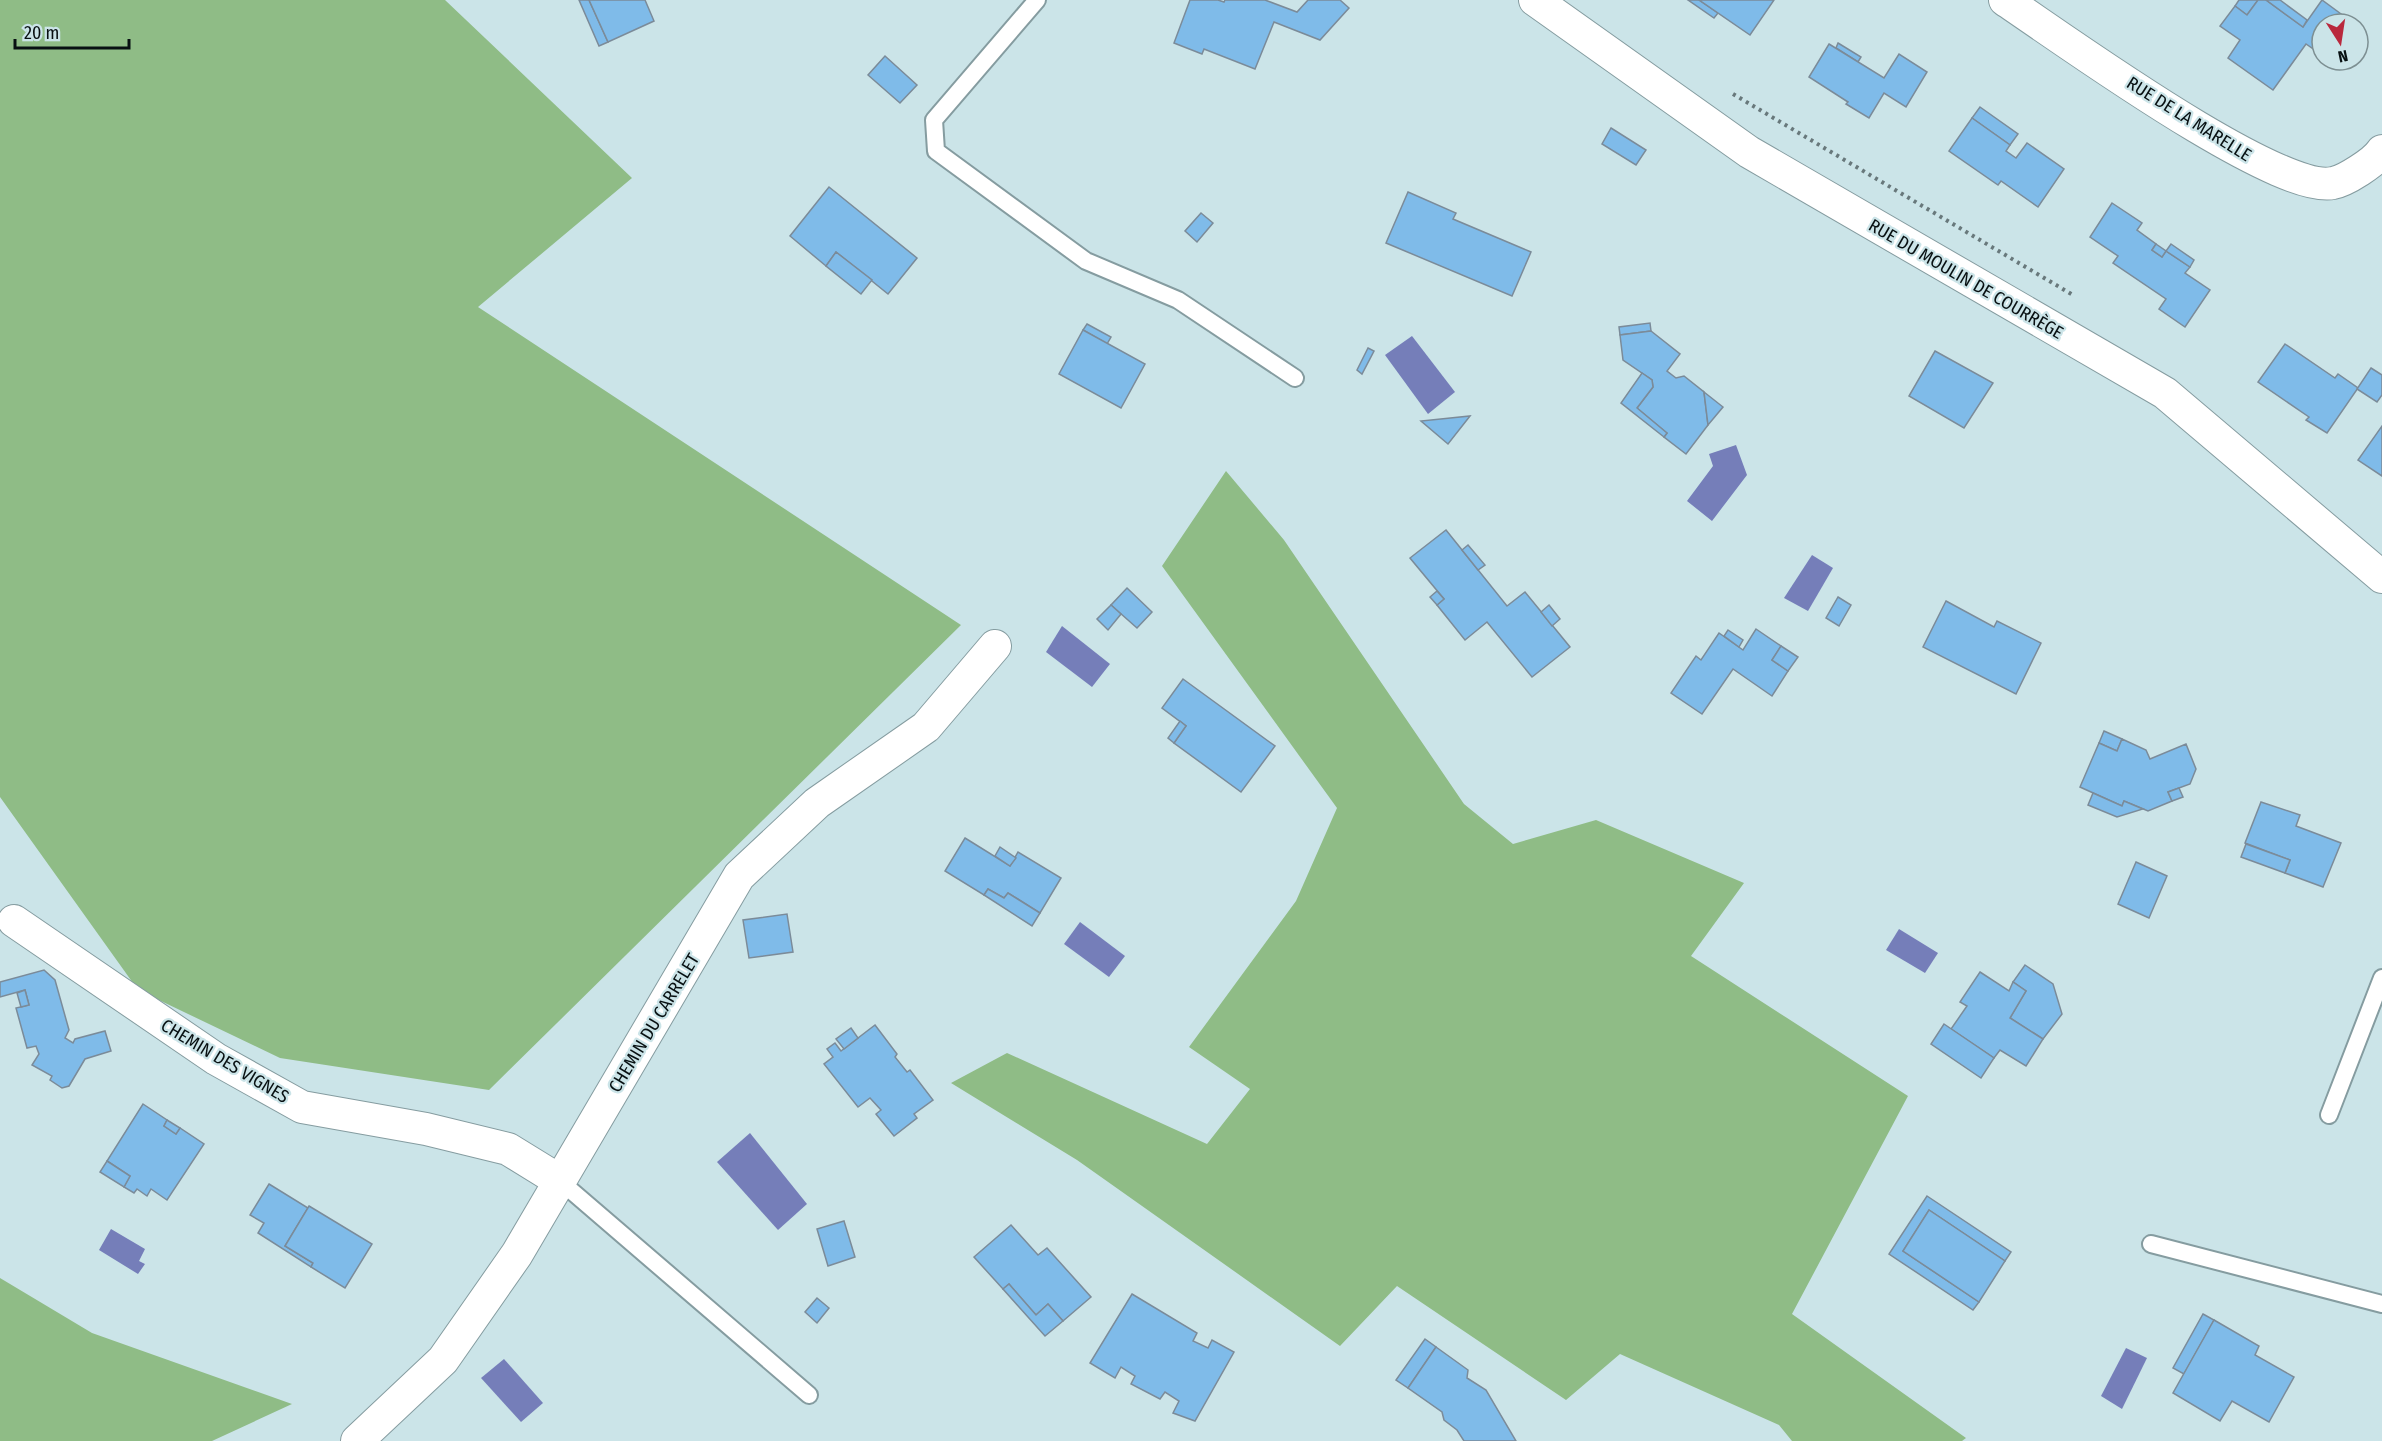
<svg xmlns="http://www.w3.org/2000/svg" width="2382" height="1441" viewBox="0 0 2382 1441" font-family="'Fira Sans Condensed',sans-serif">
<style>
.forest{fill:#8fbc86}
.water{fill:#757eb9}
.building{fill:#7fbbe9;stroke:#7b8b99;stroke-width:1.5}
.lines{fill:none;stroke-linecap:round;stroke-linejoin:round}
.service-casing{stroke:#859ca0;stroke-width:20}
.minor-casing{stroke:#859ca0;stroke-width:34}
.path{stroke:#68787b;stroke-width:4;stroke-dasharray:3 4.5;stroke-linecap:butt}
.service{stroke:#fff;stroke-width:16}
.minor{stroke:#fff;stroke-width:32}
.labels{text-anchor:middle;stroke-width:4.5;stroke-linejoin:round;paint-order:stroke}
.street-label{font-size:18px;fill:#081012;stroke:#cbe4e8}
</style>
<rect width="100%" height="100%" fill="#cbe4e8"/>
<g class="forest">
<polygon points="0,0 445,0 632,178 478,307 961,625 489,1090 280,1058 138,990 0,797"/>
<polygon points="1226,471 1284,540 1464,804 1513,844 1596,820 1744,883 1691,956 1908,1096 1792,1314 1966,1438 1962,1441 1792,1441 1779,1425 1620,1354 1566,1400 1397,1286 1340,1346 1077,1160 951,1083 1007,1053 1207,1144 1250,1089 1189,1047 1296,901 1337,808 1162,566"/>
<polygon points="0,1278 92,1333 292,1404 212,1441 0,1441"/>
</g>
<g class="water">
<polygon points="1412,336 1455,392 1428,414 1385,355"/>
<polygon points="1736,445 1747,475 1712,521 1687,501 1713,466 1709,454"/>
<polygon points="1812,555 1833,568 1808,611 1784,598"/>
<polygon points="1062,626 1110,664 1092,687 1046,652"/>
<polygon points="1080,922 1125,956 1109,977 1064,944"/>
<polygon points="1899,929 1938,953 1925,973 1886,950"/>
<polygon points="750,1133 807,1204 778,1230 717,1162"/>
<polygon points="111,1229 145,1249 139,1261 145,1264 138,1274 99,1250"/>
<polygon points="2126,1348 2147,1358 2122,1409 2101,1396"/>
<polygon points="504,1359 543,1403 521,1422 481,1378"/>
</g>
<g class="building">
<polygon points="579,0 589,0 608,42 599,46"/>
<polygon points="589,0 645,0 654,21 608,42"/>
<polygon points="1190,0 1218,0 1224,2 1225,0 1265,0 1297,12 1308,0 1340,0 1349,8 1320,40 1274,22 1255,69 1204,49 1202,54 1174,43"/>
<polygon points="1688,0 1699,0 1718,13 1714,18"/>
<polygon points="1699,0 1774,0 1750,35"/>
<polygon points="2239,0 2258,0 2247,15 2235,6"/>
<polygon points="2258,0 2266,0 2303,27 2322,0 2352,22 2350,24 2322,24 2322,55 2306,44 2273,90 2228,58 2240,40 2220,26 2235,6 2247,15"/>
<polygon points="2266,0 2280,0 2307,20 2303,27"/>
<polygon points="1838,43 1861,57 1858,62 1836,48"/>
<polygon points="1829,44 1884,78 1899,54 1927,72 1906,107 1884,93 1869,118 1846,104 1848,102 1809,77"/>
<polygon points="885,56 917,85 900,103 868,75"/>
<polygon points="1980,107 2018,134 2010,145 1972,118"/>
<polygon points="1972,118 2010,145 2006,151 2016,158 2027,143 2064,169 2038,207 2001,181 1998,185 1949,151"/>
<polygon points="1611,128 1646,150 1636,165 1602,144"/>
<polygon points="829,187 917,258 888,294 836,252 826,266 790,236"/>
<polygon points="1408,192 1456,213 1453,219 1531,252 1512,296 1386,243"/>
<polygon points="2112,203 2142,223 2137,230 2156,244 2152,250 2162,257 2166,251 2190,267 2185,273 2210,290 2185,327 2159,309 2166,299 2113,263 2118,256 2090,237"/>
<polygon points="1201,213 1213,223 1197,242 1185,231"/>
<polygon points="2156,244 2166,251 2162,257 2152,250"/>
<polygon points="2171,244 2194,260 2190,267 2166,251"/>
<polygon points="836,252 872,280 861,294 826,266"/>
<polygon points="1650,323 1651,331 1620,335 1619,327"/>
<polygon points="1087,324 1111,337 1107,344 1083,330"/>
<polygon points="1083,330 1145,364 1121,408 1059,374"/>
<polygon points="1651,331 1680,354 1667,371 1676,378 1684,376 1704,392 1708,425 1686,454 1664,437 1667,433 1637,408 1653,387 1652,380 1623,360 1620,335"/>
<polygon points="2285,344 2335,378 2338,374 2358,388 2327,433 2306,420 2309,417 2258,382"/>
<polygon points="1368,348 1374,351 1362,374 1357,370"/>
<polygon points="1935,351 1993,383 1964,428 1909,396"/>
<polygon points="2371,368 2382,375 2382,395 2377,402 2357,389"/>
<polygon points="1642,373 1652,380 1653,387 1637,408 1667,433 1664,437 1621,403"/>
<polygon points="1704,392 1723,407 1708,425"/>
<polygon points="1470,416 1448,444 1421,421"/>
<polygon points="2382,426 2382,476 2358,460"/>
<polygon points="1446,530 1507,606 1525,592 1570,647 1532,677 1487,622 1465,640 1437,605 1444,599 1410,558"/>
<polygon points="1468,545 1485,565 1478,570 1462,550"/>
<polygon points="1127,588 1152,612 1137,628 1111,605"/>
<polygon points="1437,591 1444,599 1437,605 1430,597"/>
<polygon points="1838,597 1851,605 1839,626 1826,618"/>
<polygon points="1946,601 1994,627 1997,621 2041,643 2016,694 1923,647"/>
<polygon points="1111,605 1121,614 1108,630 1097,619"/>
<polygon points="1549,605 1560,619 1552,626 1541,612"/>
<polygon points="1756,629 1781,646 1772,660 1788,671 1772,696 1733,669 1702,714 1671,693 1696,656 1701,660 1719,633 1743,650"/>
<polygon points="1728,630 1743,640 1739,647 1724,636"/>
<polygon points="1781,646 1798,657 1788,671 1772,660"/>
<polygon points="1183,679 1275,746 1241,792 1174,743 1186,726 1162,708"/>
<polygon points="1180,721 1186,726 1174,743 1168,738"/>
<polygon points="2104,731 2122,739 2117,751 2099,743"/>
<polygon points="2122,739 2146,750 2150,759 2186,744 2196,769 2190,784 2168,792 2172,801 2148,811 2124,801 2122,806 2080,787 2099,743 2117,751"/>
<polygon points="2179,788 2183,797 2172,801 2168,792"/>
<polygon points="2093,793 2122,806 2124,801 2143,809 2117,817 2088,805"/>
<polygon points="2261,802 2300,815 2296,826 2341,843 2323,887 2285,873 2290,860 2245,843"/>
<polygon points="965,838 1010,866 1018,852 1061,878 1040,913 1008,893 1004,898 988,889 984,895 945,871"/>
<polygon points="2246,844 2290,860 2285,873 2241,857"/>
<polygon points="1000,847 1016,858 1010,866 995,856"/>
<polygon points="2136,862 2167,876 2149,918 2118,904"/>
<polygon points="988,889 1004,898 1008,893 1040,913 1032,926 984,895"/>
<polygon points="787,914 793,952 749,958 743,920"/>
<polygon points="2025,965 2053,984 2062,1014 2043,1039 2010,1018 2026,991 2013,982"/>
<polygon points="44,970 55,980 69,1030 65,1038 73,1043 75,1039 105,1031 111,1051 85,1059 69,1086 62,1088 50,1080 52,1076 32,1065 39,1054 36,1046 27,1048 16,1008 29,1005 25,990 0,997 0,982"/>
<polygon points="1980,972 2009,991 2013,982 2026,991 2010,1018 2043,1039 2026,1066 2000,1050 1994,1058 1951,1029 1967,1006 1960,1002"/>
<polygon points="25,990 29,1005 21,1007 17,993"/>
<polygon points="1944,1024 1994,1058 1981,1078 1931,1044"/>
<polygon points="875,1025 897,1054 895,1057 907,1072 910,1070 933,1100 914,1114 917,1118 894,1136 876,1114 881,1110 870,1098 858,1107 824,1064 833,1057 827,1049 835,1043 841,1051"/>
<polygon points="851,1028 858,1038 844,1049 836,1039"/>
<polygon points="143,1104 167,1120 164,1126 176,1134 180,1128 204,1144 167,1200 151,1189 147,1196 137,1189 134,1193 124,1187 130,1176 107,1161"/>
<polygon points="167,1120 180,1128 176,1134 164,1126"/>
<polygon points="107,1161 130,1176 124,1187 100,1172"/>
<polygon points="269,1184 308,1208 285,1246 313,1263 311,1267 258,1233 264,1223 250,1215"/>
<polygon points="1927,1196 2011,1252 2005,1261 1929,1210 1903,1251 1979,1302 1973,1310 1889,1254"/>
<polygon points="309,1206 372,1244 345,1288 311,1267 313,1263 285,1246"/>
<polygon points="1929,1210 2005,1261 1979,1302 1903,1251"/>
<polygon points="844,1221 855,1257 828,1266 817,1229"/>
<polygon points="1011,1225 1038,1255 1047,1248 1091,1297 1063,1321 1048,1304 1036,1315 1009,1284 1003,1289 974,1257"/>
<polygon points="1009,1284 1036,1315 1048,1304 1063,1321 1045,1336 1003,1289"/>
<polygon points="1132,1294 1197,1333 1193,1341 1208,1348 1212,1340 1234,1352 1195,1421 1173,1413 1179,1401 1165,1392 1160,1399 1131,1384 1135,1376 1121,1367 1115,1378 1090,1363"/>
<polygon points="817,1298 829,1308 817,1323 805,1312"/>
<polygon points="2203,1314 2214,1320 2184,1374 2173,1368"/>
<polygon points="2214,1320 2259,1346 2255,1355 2294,1377 2269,1422 2232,1401 2220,1421 2173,1393"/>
<polygon points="1425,1339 1436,1347 1408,1388 1396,1380"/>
<polygon points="1436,1347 1468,1370 1467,1378 1486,1390 1516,1441 1464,1441 1457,1430 1444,1420 1442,1412 1408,1388"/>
</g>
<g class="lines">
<g class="service-casing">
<g id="service">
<polyline points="1037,0 934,120 936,151 1086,261 1178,300 1295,378"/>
<polyline points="2329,1115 2382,978"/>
<polyline points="560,1181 809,1395"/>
<polyline points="2151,1244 2382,1304"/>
</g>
</g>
<g class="minor-casing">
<g id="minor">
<polyline points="1535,0 1749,152 2165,393 2382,577"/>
<path d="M2005 0C2059 36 2278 195 2333 183 2345 181 2375 162 2382 151"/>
<polyline points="14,921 216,1059 302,1107 426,1129 508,1149 560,1181"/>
<polyline points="357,1441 443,1360 517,1254 739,876 817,803 926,727 995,646"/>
</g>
</g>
<polyline class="path" points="1733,94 2073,295"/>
<use href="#service" class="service"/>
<use href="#minor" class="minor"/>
</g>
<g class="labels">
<g class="street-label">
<text transform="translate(2189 119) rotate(32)" y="6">RUE DE LA MARELLE</text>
<text transform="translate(1966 279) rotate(30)" y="6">RUE DU MOULIN DE COURRÈGE</text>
<text transform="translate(654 1023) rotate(-59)" y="6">CHEMIN DU CARRELET</text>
<text transform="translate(225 1061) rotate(31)" y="6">CHEMIN DES VIGNES</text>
</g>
</g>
<g transform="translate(2340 42) rotate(168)"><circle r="28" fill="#cbe4e8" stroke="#7d8f92" stroke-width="1.5"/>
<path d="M0-4.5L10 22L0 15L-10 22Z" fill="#b9283d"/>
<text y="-9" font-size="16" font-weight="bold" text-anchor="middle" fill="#081012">N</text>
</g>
<path d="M15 39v9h114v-9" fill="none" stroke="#081012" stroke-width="3"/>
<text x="24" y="39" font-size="18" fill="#081012" stroke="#cbe4e8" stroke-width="4.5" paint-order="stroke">20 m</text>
</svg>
